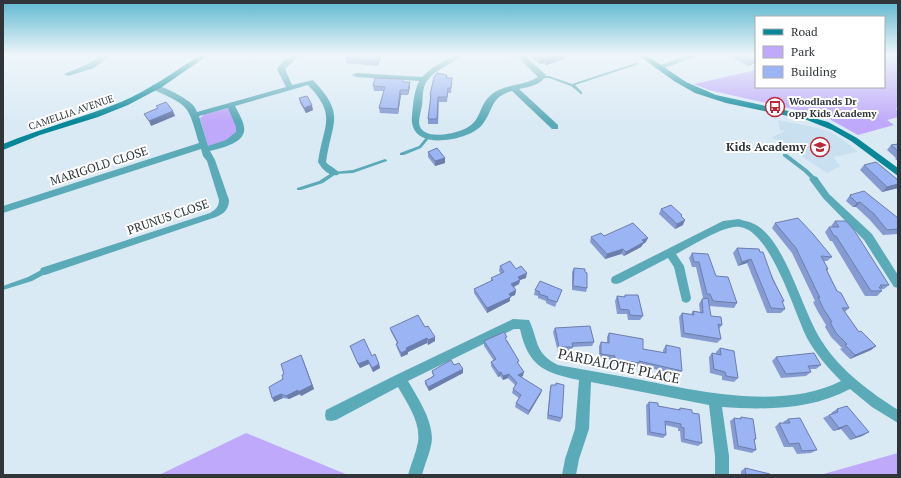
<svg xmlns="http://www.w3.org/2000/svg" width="901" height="478" viewBox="0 0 901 478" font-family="'PT Serif',serif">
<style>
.built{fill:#c9e0f0}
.green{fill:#bfa9fb}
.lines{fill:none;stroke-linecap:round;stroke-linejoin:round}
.lane{fill:#5aaab7;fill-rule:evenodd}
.street{fill:#5aaab7;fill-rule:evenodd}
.secondary{fill:#078797;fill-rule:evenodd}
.wall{fill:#859bd2}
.shaded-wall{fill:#6c7eab}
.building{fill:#9bb4f4;stroke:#6c7eab}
.labels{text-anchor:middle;stroke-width:4;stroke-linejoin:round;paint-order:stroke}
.far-poi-label{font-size:10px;font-weight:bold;fill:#2f3539;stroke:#fff;text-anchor:start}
.far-street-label{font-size:10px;fill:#2f3539;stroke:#fff}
.poi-label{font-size:12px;font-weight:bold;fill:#2f3539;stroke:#fff;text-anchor:end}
.street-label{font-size:12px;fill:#2f3539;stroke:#fff}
.near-street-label{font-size:14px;fill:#2f3539;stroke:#fff}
</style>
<rect width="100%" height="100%" fill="#daeaf5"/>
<polygon class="built" points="778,120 818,128 830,132 842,139 858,152 833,157 840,166 827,173 772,137 785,131 780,130"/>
<g class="green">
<polygon points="884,55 898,55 898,107 896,109 898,112 898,117 887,120 894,125 858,135 824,116 709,90 694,84 756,70 756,87 884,87"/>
<polygon points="229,108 238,131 232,139 208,147 200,118 205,114"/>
<polygon points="246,433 348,475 159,475"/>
<polygon points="898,453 898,475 820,475"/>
</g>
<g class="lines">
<g class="lane">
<polygon points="636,63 639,64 575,85 582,92 582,94 581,94 571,86 549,78 542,78 540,77 542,76 549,76 572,84"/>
<polygon points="428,135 430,135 431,136 421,148 404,155 400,155 400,153 419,146"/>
<polygon points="783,154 787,154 808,170 816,178 816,180 812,180 804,172 783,156"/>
<polygon points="385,159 387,160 387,161 353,173 336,174 323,183 301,190 297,190 297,188 319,181 333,172 353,170"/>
<polygon points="43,269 47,269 48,271 47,273 32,281 3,290 3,286 28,277"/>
</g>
<g class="street">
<polygon points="102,55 110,55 94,68 68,76 64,74 88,64"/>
<path d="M292 55H300L285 69 292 85 313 80C346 115 332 120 326 162 330 167 336 168 339 173L338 175C329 177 322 169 318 162 323 125 338 116 308 85L235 106C238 112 243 120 244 127 247 143 220 148 210 151L215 160 229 200C229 209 224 214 216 217L45 275 41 274 40 271 41 268 210 213C215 210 219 207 219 200L207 161 203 156 201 149 3 213V206L199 143C188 104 189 106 152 89V85C161 84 186 98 192 104 194 106 196 109 197 112L286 87 277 69 282 62ZM228 108 236 127V132L226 140 208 146 199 116Z"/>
<path d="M454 55H463C451 65 435 69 427 81 422 88 423 97 422 105 421 111 419 117 419 123 421 139 446 135 456 132 485 124 475 108 492 94 505 84 524 86 538 77L516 55H524L546 75C542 85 528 87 519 89L558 125V129H552L512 91C490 97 494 110 482 125 471 138 436 145 422 137 414 133 411 125 412 116 413 105 414 91 419 81L356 77 352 75 356 73 422 77 432 68Z"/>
<polygon points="688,55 700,55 662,69 656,69 655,67"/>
<polygon points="814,176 817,177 829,194 872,234 898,275 898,288 894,287 864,240 823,198 809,179"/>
<path d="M739 219C744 221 749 221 754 224 786 239 802 313 823 343 841 371 870 392 898 410V423L872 407 850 389C811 410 764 410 722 407L729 456V475H715V456L709 405 591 382 589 429 579 459 576 475H562L565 459 575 429 579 380C544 373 528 366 520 329H514L408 381C418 398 432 419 432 439 431 451 425 463 422 475H408C411 464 416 453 418 442 421 422 407 403 398 387L336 420 331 421 326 420 325 415 326 410 396 375 513 319 529 320C539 341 534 353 558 365 586 370 614 375 642 380 701 392 784 410 841 381 828 368 816 354 807 338 794 312 771 231 740 227 725 224 690 247 676 254L684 266 691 298 690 301 686 303 682 301 674 267 668 258 620 283 616 284 612 283 611 280 612 277 723 221Z"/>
</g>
<g class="secondary">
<path d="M200 55H208L162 87 128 105 98 117 40 135 3 150V144C42 128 82 118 121 102 149 90 174 72 200 55Z"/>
<polygon points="638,55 646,55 686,82 716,95 793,112 828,122 857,138 898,168 898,176 851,141 832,130 807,120 726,103 695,93 674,81"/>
</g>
</g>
<g class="wall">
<polygon points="347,55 381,55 381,57 378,66 346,63 346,58"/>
<polygon points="529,55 565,55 564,59 546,65 544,63 540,64"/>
<polygon points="736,55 756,55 749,66 734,59"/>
<polygon points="447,75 447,78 452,78 451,93 448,93 447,102 439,102 438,124 428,124 428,119 431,100 430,95"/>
<polygon points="404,82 410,82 410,87 408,95 401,95 398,114 380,113 379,108 384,91 374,91 373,86"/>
<polygon points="299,98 313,110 306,113 300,103"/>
<polygon points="898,144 898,161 895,159 896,158 887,150 891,145"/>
<polygon points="428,152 445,158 445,163 435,166 428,157"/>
<polygon points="864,165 898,180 898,188 882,192 860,170"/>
<polygon points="850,195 898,218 898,234 883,235 869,219 856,207 853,207 846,201"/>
<polygon points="661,209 682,217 683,225 675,229 659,214"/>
<polygon points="835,221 889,285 884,289 881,289 882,291 877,296 865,296 832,241 830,241 825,232 829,227 832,227 831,226"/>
<polygon points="775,223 832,257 827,261 824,261 828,269 827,271 837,291 849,308 845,312 859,332 876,346 871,350 850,359 840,349 842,348 831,337 825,327 826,325 818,312 813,302 815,301 792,253 772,228"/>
<polygon points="604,236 646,242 643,244 641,247 624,256 621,254 605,259 590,242 591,237"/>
<polygon points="737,248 759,249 784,301 782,303 785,309 781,313 767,313 747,263 738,266 733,253"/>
<polygon points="692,253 716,276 737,303 734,308 709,306 711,316 722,325 719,329 721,339 717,343 681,337 679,317 682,313 691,314 693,311 700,312 699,304 702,299 706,298 703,298 696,267 692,267 689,258"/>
<polygon points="500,266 516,269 526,278 520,280 519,284 514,287 516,290 515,295 510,297 510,301 487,313 474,293 474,289 491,281 491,278 501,274 499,271"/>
<polygon points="574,268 585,272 587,288 586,292 572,290 572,272"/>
<polygon points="535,290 560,294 555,307 546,303 546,301 538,298 538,296 534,295"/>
<polygon points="625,295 643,316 640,320 628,320 627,314 617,314 615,301 617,296 624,297"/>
<polygon points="425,327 435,341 428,345 427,343 408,352 408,354 401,357 397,348 396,344 397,343 391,332 390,328"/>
<polygon points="555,328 594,342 592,346 573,347 571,351 558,352 553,332"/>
<polygon points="609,333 643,349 663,353 663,350 666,345 682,371 678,374 638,366 637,367 613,363 613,360 599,358 599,346 601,342 607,343 607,337"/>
<polygon points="507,340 519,361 518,363 523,376 521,377 541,393 528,415 515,407 516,403 519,398 512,393 513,389 515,385 508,378 503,380 500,376 498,377 491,366 491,362 494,361 484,346 484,341"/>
<polygon points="350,346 372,356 379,364 380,368 373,372 369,364 360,368"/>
<polygon points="720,348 738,378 734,382 722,380 722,376 710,373 709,357 712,353 716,354 716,352"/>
<polygon points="776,357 821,365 816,369 810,369 811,372 806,376 781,378 772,361"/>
<polygon points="303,359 314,389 301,396 300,394 289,399 283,398 274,402 284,374"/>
<polygon points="454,365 463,369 463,373 429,391 425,384 425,381 433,376 432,371"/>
<polygon points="556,383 562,418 560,422 547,419 550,388 551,385 555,385"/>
<polygon points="649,402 658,406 678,410 680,408 702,443 698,446 681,442 680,431 678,431 678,428 665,425 666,435 663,438 647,435 646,405"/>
<polygon points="837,409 869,432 862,436 850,440 841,429 833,431 823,418 829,415 832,414 831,413"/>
<polygon points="741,417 756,439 754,440 756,450 752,453 734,449 730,421 734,418 739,419"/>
<polygon points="788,419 817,450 811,453 797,454 793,447 784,447 775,427 779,423 784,423 783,422"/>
<polygon points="745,468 771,475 741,475 741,471"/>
</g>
<g class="shaded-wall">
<polygon points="379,55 381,55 381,57 378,66 377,62"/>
<polygon points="555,55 565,55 564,59 546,65 547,58"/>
<polygon points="545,56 544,63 540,64 541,57"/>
<polygon points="756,59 756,62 749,66 751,61"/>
<polygon points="410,82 410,87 408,95 408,90"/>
<polygon points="400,90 401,95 398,114 398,109"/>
<polygon points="312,105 313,110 306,113 304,108"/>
<polygon points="173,111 175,116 151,126 149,121"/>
<polygon points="445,158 445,163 435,166 435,161"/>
<polygon points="898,184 898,188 882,192 887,187"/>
<polygon points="860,202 856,207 853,207 857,203"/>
<polygon points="685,220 683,225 675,229 677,224"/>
<polygon points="648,238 646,242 643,244 641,247 624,256 626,252 642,240"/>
<polygon points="623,249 621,254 605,259 607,254"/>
<polygon points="751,259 747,263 738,266 742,262"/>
<polygon points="527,273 526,278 520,280 519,284 511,288 511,284 518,277"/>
<polygon points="516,290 515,295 510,297 510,301 487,313 487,308 509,294"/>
<polygon points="435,337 435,341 428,345 428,340"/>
<polygon points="427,338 427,343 408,352 408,354 401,357 401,353 406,348"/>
<polygon points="876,346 871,350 850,359 855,355"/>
<polygon points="301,355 314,389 301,396 300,394 289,399 286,396"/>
<polygon points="368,360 369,364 360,368 358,364"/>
<polygon points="379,364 380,368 373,372 372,368"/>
<polygon points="463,369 463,373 429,391 428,387"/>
<polygon points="501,372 500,376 498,377 499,373"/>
<polygon points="524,372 523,376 517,379 518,375"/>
<polygon points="509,374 508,378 503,380 503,376"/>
<polygon points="542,390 541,393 528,415 529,411"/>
<polygon points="281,394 283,398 274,402 272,398"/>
<polygon points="847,425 841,429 833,431 839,428"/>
<polygon points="869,432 862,436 850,440 856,437"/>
</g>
<g class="building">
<polygon points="347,55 379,55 377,62 346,58"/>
<polygon points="539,55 555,55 547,58 545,56 541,57"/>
<polygon points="739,55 756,55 756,59 751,61"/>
<polygon points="437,73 447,75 446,78 452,78 451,88 448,88 447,97 438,97 437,119 428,119 431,95 430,95 434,77"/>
<polygon points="375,78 403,79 403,82 410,82 408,90 400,90 398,109 379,108 385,87 373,86"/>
<polygon points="307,96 312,105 304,108 299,98"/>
<polygon points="166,102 173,111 149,121 144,114 158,108 156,106"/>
<polygon points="898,144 898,151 891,145"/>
<polygon points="437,148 445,158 435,161 428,152"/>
<polygon points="876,162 898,180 898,184 887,187 864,165"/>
<polygon points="864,191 898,218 898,229 887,230 874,214 860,202 857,203 850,196 851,195 850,195"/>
<polygon points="671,205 682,215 681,216 685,220 677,224 661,209"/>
<polygon points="798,218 813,234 832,257 821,256 828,269 826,269 837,291 841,293 849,308 842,308 859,332 861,331 876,346 855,355 845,345 847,344 836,333 830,322 832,322 823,308 818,297 820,298 796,248 775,223"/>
<polygon points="835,221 846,221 854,230 889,285 880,285 882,287 879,287 882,291 871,291 836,236 834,236 829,227 839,227"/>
<polygon points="633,223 648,238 642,240 644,242 626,252 623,249 607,254 591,237 601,233 604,236"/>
<polygon points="737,248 759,249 760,252 763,252 773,280 784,301 782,301 785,309 771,308 751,259 742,262"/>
<polygon points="692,253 708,254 716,276 728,277 737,303 713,301 710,294 707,294 699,262 694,262"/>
<polygon points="510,261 516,269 521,266 527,273 518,277 520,280 511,284 516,290 509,294 511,297 487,308 474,289 493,280 491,278 504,272 500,266"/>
<polygon points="574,268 585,269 585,272 587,273 587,288 573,286"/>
<polygon points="540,281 562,290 557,302 547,299 548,297 539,294 540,292 535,290"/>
<polygon points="625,295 638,295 643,316 630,315 629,310 620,309 617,296 625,297"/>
<polygon points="708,298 711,316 721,317 722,325 718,324 721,339 684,333 682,313 694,315 693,311 703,313 702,299"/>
<polygon points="418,315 425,327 428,326 435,337 428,340 427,338 406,348 407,350 401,353 396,344 398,343 390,328"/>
<polygon points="590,326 594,342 572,343 573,347 559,347 555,328"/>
<polygon points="504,332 507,337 505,338 519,361 517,362 524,372 518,375 542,390 529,411 516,403 521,395 513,389 517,383 509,374 503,376 501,372 499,373 491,362 496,359 484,341"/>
<polygon points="609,333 643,339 643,349 666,353 666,345 680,348 682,371 639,361 639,363 615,359 615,356 601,354 601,342 609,343"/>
<polygon points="364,339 372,356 375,354 379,364 372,368 368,360 358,364 350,346"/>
<polygon points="720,348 734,351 738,378 726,376 725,372 714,369 712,353 721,355"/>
<polygon points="814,353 821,365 808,366 811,372 786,374 776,357"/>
<polygon points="301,355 312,385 298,392 298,390 286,396 281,394 272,398 269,387 283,379 282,375 284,374 281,364"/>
<polygon points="451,360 454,365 459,363 463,369 428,387 425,381 434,376 432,371"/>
<polygon points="556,383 564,385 562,418 548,415 551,385 556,385"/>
<polygon points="649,402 658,403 658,406 680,410 680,408 692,410 692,413 699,414 702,443 684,439 684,428 681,427 681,424 665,421 666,435 650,432"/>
<polygon points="847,406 869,432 856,437 847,425 839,428 829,415 838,412 837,409"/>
<polygon points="741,417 753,419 756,439 754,439 756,450 738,446 734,418 741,419"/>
<polygon points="800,418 817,450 802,451 799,443 789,444 779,423 790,423 788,419"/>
<polygon points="745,468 770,474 771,475 746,475"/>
</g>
<linearGradient id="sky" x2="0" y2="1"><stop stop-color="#5db7cf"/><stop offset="0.45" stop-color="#eef6fa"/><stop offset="1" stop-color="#eef6fa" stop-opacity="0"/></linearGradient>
<rect width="901" height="122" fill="url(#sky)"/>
<defs>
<g id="bus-ring" transform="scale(1)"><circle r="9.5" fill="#fff" stroke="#ba2937" stroke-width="1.5"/><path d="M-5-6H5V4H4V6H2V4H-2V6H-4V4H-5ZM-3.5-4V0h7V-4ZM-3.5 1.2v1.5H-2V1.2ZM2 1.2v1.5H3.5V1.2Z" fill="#ba2937"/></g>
<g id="school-ring" transform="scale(1)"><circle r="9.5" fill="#fff" stroke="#ba2937" stroke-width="1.5"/><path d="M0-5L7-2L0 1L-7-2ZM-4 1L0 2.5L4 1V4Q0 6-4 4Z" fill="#ba2937"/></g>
</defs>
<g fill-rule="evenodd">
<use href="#bus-ring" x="775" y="107"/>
<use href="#school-ring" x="820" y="147"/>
</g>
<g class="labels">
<g class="far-poi-label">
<text x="789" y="105">Woodlands Dr<tspan x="789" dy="12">opp Kids Academy</tspan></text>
</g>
<g class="far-street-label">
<text transform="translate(71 112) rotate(-19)" y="4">CAMELLIA AVENUE</text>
</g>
<g class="poi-label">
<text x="806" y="151">Kids Academy</text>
</g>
<g class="street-label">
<text transform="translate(99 166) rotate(-18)" y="4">MARIGOLD CLOSE</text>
<text transform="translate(168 217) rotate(-19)" y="4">PRUNUS CLOSE</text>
</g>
<g class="near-street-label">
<text transform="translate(619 366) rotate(12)" y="5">PARDALOTE PLACE</text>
</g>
</g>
<rect width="901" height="478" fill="none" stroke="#2f3539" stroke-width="8"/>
<rect x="755" y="16" width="130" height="72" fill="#ffffff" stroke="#acaeb0"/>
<rect x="763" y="29" width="20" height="6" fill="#078797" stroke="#acaeb0"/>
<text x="791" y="36" font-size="12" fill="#2f3539">Road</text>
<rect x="763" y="46" width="20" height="12" fill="#bfa9fb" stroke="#acaeb0"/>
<text x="791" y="56" font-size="12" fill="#2f3539">Park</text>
<rect x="763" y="66" width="20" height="12" fill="#9bb4f4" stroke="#acaeb0"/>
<text x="791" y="76" font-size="12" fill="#2f3539">Building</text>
</svg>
